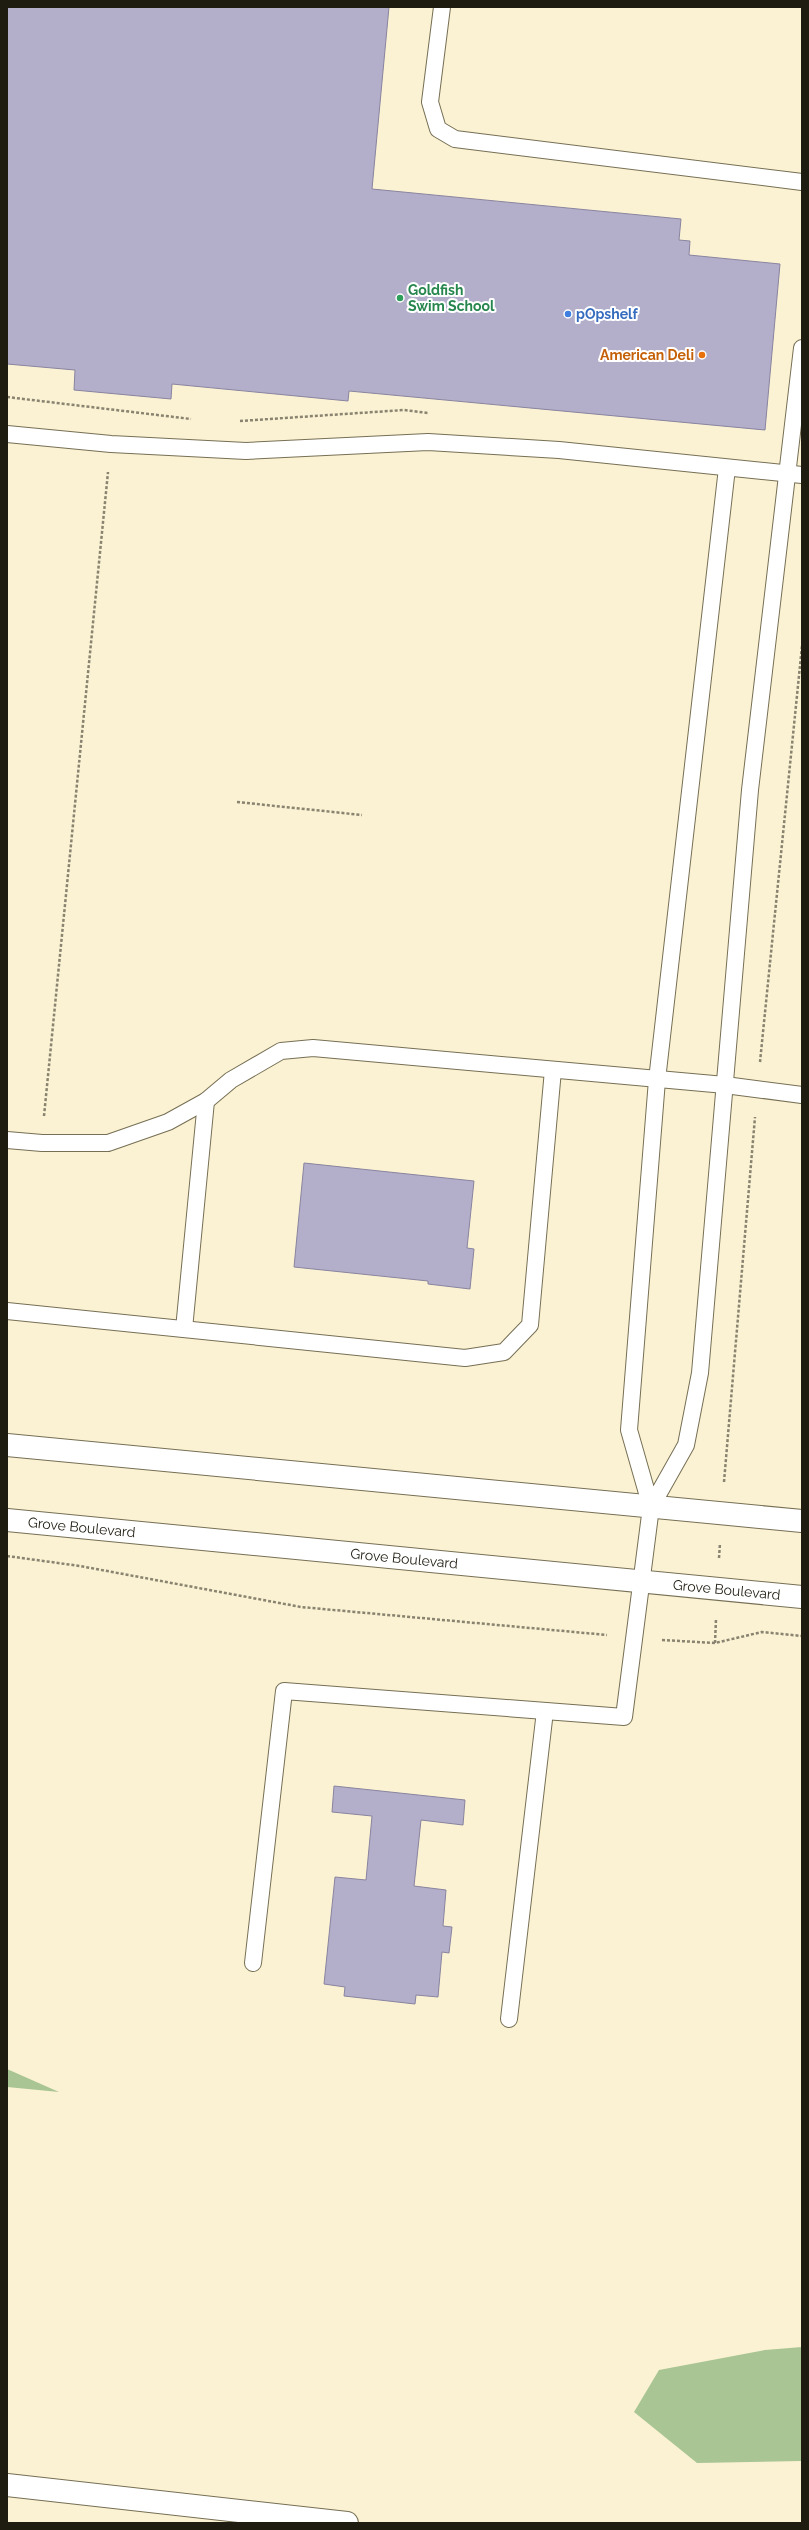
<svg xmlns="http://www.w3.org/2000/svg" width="809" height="2530" viewBox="0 0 809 2530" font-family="Raleway,sans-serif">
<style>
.forest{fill:#a8c593}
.building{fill:#b3aeca;stroke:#89849f}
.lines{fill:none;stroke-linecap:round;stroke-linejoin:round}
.service-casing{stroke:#766f54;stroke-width:18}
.minor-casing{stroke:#766f54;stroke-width:24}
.motorway-casing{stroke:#766f54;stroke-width:24}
.path{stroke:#89836f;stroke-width:2.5;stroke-dasharray:3 2;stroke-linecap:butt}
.service{stroke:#fff;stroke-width:16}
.minor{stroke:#fff;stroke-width:22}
.motorway{stroke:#fff;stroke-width:22}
.leisure-dot{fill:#2e9e5b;stroke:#fff;stroke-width:1.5}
.shop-dot{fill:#3f7fe0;stroke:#fff;stroke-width:1.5}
.food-dot{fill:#e8710a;stroke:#fff;stroke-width:1.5}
.labels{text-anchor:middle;stroke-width:4;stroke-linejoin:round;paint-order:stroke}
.leisure-label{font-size:14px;font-weight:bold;fill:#27864d;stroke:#fff;text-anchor:start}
.shop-label{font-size:14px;font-weight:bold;fill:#366cbe;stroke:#fff;text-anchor:start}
.food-label{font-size:14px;font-weight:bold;fill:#c56008;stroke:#fff;text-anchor:end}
.street-label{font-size:14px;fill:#1e1b10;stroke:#fff}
</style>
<rect width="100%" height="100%" fill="#fbf2d4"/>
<g class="forest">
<polygon points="7,2069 59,2092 7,2087"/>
<polygon points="802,2347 802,2461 697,2463 634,2412 659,2370 765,2350"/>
</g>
<g class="building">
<polygon points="7,7 389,7 372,189 681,219 679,240 690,241 689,255 780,264 765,430 349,391 348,401 172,384 171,399 74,390 75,370 7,364"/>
<polygon points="304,1163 474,1181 467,1248 474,1249 470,1289 428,1284 428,1281 294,1267"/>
<polygon points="334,1786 465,1800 463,1825 421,1820 414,1886 446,1890 443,1926 452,1927 449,1953 442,1952 438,1997 416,1995 415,2004 344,1996 345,1987 324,1984 335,1877 366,1880 372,1816 332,1812"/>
</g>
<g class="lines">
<g class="service-casing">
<g id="service">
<polyline points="442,7 430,102 438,129 455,139 802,182"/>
<polyline points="7,434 111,444 246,451 428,442 559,450 802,475"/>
<polyline points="727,468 657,1080 629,1430 651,1507 686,1445 700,1373 750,790 802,348"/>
<polyline points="7,1140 42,1143 108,1143 168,1122 206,1101 231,1080 281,1051 313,1048 725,1085 802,1095"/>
<polyline points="7,1311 465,1358 504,1352 530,1325 553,1070"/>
<polyline points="184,1329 206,1101"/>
<polyline points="253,1963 284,1691 624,1717 651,1507"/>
<polyline points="509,2019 545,1711"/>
</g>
</g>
<g class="minor-casing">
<g id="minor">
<polyline points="7,1445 802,1521"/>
<path id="s1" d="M7 1520 802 1597"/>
</g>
</g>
<g class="motorway-casing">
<polyline id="motorway" points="7,2485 347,2523"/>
</g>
<g class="path">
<polyline points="7,397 191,419"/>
<polyline points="240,421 404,410 428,413"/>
<polyline points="237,802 362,815"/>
<polyline points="760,1062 802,646"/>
<polyline points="44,1116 108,472"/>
<polyline points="724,1482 755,1117"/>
<polyline points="7,1556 80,1566 301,1607 607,1635"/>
<polyline points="719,1558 720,1543"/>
<polyline points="662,1640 715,1643 762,1632 802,1636"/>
<polyline points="715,1643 716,1619"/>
</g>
<use href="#service" class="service"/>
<use href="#minor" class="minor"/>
<use href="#motorway" class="motorway"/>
</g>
<circle class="leisure-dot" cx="400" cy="298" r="4"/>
<circle class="shop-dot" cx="568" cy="314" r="4"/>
<circle class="food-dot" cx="702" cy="355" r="4"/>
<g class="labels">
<g class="leisure-label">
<text x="408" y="295">Goldfish<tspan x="408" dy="16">Swim School</tspan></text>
</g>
<g class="shop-label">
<text x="576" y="319">pOpshelf</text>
</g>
<g class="food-label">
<text x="694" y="360">American Deli</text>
</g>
<g class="street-label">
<text dy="5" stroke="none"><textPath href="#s1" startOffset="75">Grove Boulevard</textPath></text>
<text dy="5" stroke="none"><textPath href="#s1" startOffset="399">Grove Boulevard</textPath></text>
<text dy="5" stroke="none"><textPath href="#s1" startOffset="723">Grove Boulevard</textPath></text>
</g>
</g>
<rect width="809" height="2530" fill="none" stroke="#1e1b10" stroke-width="16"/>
</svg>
